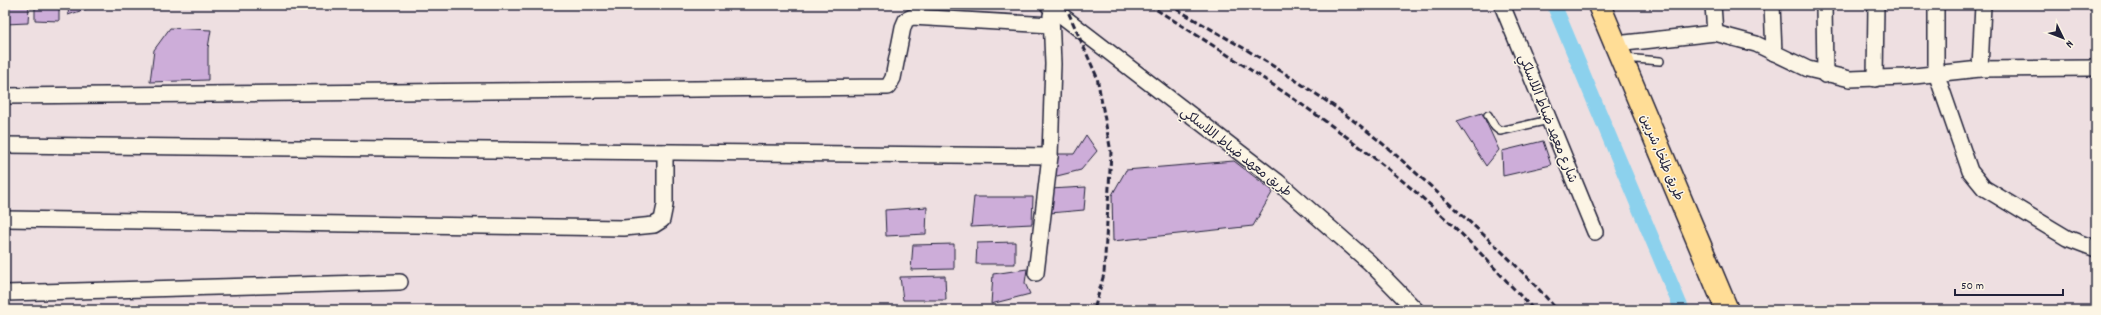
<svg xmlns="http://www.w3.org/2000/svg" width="2101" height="315" viewBox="0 0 2101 315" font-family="Dekko,'Playpen Sans Arabic',sans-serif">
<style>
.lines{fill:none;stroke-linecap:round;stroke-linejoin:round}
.canal{stroke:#8cd1ed;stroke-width:15}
.building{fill:#cdadd9;stroke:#22223b}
.service-casing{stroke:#22223b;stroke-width:10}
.minor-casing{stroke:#22223b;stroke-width:18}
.primary-casing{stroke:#22223b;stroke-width:25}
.service{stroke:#fcf5e5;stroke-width:7}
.minor{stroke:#fcf5e5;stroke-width:15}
.primary{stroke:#ffdd96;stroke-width:22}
.rail{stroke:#22223b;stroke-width:3;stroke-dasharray:6 3;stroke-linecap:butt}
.labels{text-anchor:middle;stroke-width:3;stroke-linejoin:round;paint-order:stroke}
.street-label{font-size:13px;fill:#22223b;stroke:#fcf5e5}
</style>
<rect width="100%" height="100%" fill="#eedfe1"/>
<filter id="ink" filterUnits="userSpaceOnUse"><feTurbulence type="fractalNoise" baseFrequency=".025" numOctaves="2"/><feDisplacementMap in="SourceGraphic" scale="8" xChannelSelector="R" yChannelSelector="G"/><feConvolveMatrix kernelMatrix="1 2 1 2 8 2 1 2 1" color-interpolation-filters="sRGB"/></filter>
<g filter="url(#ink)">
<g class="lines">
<polyline class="canal" points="1554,5 1682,310"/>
</g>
<g class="building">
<polygon points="5,5 29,5 28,23 5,24"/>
<polygon points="35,5 59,5 59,21 35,20"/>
<polygon points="69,5 92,5 92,7 68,15"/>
<rect x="99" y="5" width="29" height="1"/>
<polygon points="170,28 211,30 208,48 208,80 150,82 154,50"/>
<polygon points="1482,113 1499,150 1486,166 1457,121"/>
<polygon points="1086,135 1097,151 1081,170 1053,177 1054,154 1074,154"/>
<polygon points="1543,141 1551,165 1503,176 1502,151"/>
<polygon points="1234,161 1273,191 1253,226 1113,241 1112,195 1126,170"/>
<polygon points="1086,187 1084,210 1050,213 1050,189"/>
<polygon points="974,197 1033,197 1032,224 971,227"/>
<polygon points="927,207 926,234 886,236 885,210"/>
<polygon points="1015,242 1015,264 976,264 977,243"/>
<polygon points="954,244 954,269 911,270 913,245"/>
<polygon points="1027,269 1025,283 1030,294 991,304 993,274"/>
<polygon points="945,276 946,300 903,300 900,277"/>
</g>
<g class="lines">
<g class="service-casing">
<g id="service">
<polyline points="1624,58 1660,61"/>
<polyline points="1488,115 1495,127 1500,131 1549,120"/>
</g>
</g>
<g class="minor-casing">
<g id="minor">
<polyline points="1048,5 1278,182 1369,262 1416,310"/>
<polyline points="1502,5 1595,232"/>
<polyline points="1713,5 1715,33"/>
<polyline points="1772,5 1774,53"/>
<polyline points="1824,5 1825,75"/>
<polyline points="1936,5 1936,73 1970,171 1984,188 2067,238 2096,249"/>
<polyline points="1616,44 1715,33 1756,44 1808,69 1850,79 1905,77 1980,69 2096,68"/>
<polyline points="1980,69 1983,5"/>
<polyline points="1875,79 1876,5"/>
<polyline points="5,96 888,87 893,78 903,27 906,20 912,17 1051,25"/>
<polyline points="5,145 1050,156"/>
<polyline points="5,219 624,228 654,225 662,220 665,205 665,152"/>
<polyline points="1036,273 1050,156 1053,64 1051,15"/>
<polyline points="5,293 400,282"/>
</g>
</g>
<g class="primary-casing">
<polyline id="primary" points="1599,5 1727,310"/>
</g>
<use href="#service" class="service"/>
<use href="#minor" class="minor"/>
<use href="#primary" class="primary"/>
<g class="rail">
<polyline points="1065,5 1097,77 1111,152 1104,274 1094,310"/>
<path d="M1149 5C1254 71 1360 138 1450 223 1479 250 1506 281 1534 310"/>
<path d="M1169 5C1234 42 1299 79 1358 124 1392 150 1423 179 1454 208 1490 240 1526 273 1557 310"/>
</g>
</g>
</g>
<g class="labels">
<g class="street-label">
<text transform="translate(1549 118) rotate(68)" y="5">شارع معهد ضباط اللاسلكي</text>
<text transform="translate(1237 151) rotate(38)" y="5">طريق معهد ضباط اللاسلكي</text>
<text transform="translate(1663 157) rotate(67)" y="5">طريق طلخا, شربين</text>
</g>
</g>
<rect width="2101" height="315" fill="none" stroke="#fcf5e5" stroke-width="20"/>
<rect x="10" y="10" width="2081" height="295" fill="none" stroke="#22223b" stroke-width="1.5" filter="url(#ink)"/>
<g transform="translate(2063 38) rotate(133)" stroke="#fcf5e5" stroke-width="3" paint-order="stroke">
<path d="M0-3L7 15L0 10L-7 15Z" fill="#22223b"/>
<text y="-6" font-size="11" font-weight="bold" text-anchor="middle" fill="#22223b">N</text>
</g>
<path d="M1955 289v6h108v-6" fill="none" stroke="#22223b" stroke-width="2"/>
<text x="1961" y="289" font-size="12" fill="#22223b" stroke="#fcf5e5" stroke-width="3" paint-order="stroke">50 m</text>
</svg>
